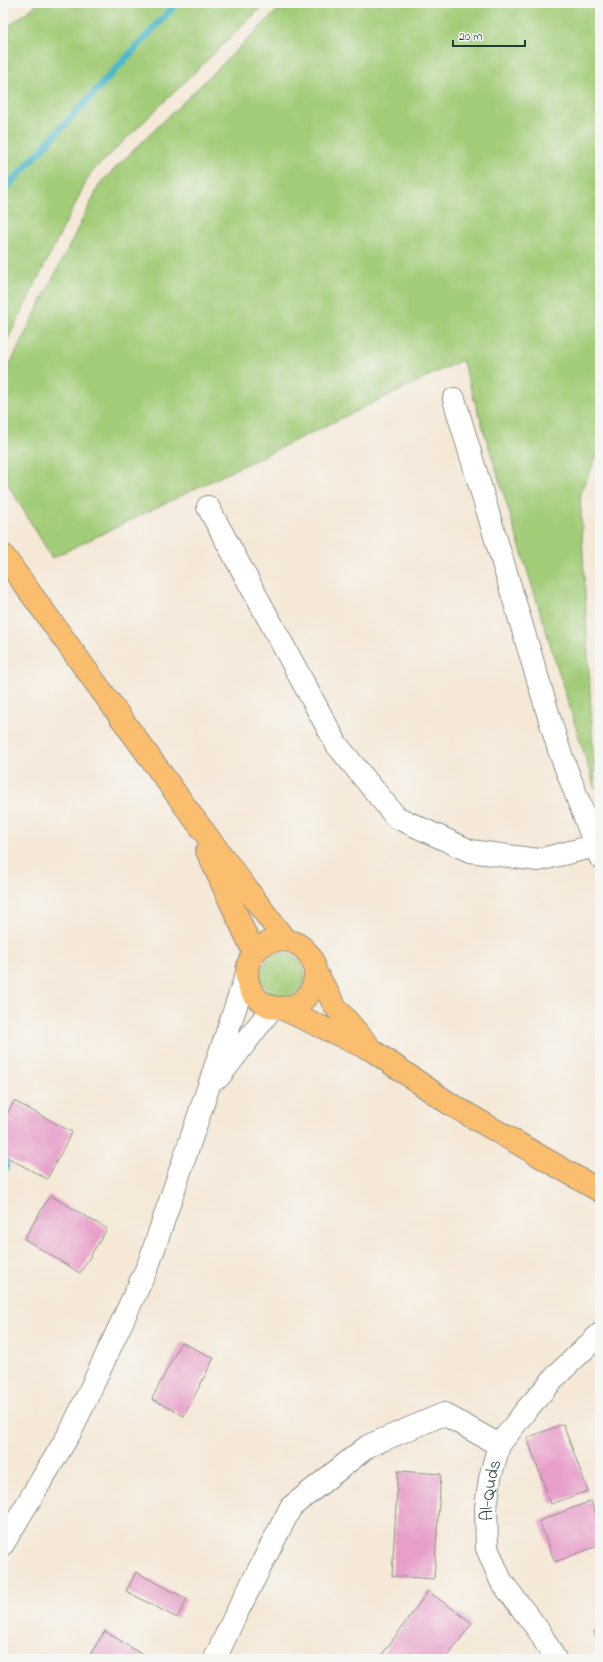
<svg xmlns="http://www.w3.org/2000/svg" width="603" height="1662" viewBox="0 0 603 1662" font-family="'Indie Flower',sans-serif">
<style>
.green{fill:#a3cc78;stroke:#618456}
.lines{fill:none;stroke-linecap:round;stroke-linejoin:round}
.stream{stroke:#4eb8ca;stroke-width:7}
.building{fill:#e79ec9}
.minor-casing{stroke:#8a9286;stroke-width:24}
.major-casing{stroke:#8a9286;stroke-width:24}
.minor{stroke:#fff;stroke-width:22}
.major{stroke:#fbbd6e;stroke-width:22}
.labels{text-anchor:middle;stroke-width:3;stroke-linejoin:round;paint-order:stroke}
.street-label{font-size:18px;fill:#1f3d34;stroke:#f6f6f2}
</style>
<rect width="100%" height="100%" fill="#f6f6f2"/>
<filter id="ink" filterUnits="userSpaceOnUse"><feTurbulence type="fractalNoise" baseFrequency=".025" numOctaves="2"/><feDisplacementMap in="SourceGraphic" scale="8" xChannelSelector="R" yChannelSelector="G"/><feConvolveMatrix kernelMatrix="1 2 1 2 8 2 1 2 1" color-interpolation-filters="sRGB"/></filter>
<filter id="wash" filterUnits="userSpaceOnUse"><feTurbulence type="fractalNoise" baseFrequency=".012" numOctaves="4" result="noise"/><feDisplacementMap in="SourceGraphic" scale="16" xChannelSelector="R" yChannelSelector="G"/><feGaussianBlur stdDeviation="0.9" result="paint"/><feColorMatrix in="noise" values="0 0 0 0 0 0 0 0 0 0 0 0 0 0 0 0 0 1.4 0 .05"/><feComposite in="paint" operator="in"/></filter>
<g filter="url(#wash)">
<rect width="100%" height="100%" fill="#f5e8d7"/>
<g class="green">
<polygon points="39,3 266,3 90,174 3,349 3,30"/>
<polygon points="285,3 600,3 600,450 580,493 595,789 462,360 52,558 3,476 3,378 101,182"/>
<circle cx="283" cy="975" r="22"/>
</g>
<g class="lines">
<g class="stream">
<polyline points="3,191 177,3"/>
<polyline points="3,1151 6,1167 3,1173"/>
</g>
</g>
<g id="blocks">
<g class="building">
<polygon points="14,1101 72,1132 47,1179 3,1155 3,1122"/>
<polygon points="50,1195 107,1229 80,1273 24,1239"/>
<polygon points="181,1342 214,1358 184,1416 152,1399"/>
<polygon points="563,1424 588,1491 551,1504 527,1438"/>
<polygon points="398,1471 441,1474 434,1579 392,1576"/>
<polygon points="591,1501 600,1525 600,1545 555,1562 539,1521"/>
<polygon points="136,1572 187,1599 177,1618 126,1591"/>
<polygon points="428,1591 472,1623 446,1659 379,1659"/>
<polygon points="600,1629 600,1647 594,1632"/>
<polygon points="105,1631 149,1659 87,1659"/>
</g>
</g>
</g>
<g filter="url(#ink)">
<use href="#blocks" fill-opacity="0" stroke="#8a9286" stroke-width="1"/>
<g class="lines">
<g class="minor-casing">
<g id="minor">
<polyline points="454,399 559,750 600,857"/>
<polyline points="208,507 337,745 396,817 470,851 538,860 595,846"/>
<polyline points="219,1077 272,1008"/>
<polyline points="3,1544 71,1431 148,1266 246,976"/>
<polyline points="215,1659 235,1616 291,1507 368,1446 444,1414 499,1445"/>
<path id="s1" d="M555 1659 539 1631 501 1581 487 1548 486 1508 490 1478 499 1445 527 1409 559 1373 600 1334"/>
</g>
</g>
<g class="major-casing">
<g id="major">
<polyline points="3,555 190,813 285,940"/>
<polyline points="207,851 254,953"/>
<circle cx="281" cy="974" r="34"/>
<polyline points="315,971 337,1009 368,1045"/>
<polyline points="283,1009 373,1051 450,1104 600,1191"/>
</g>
</g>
<use href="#minor" class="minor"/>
<use href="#major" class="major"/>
</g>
</g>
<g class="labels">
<g class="street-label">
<text dy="6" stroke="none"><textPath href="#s1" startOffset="189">Al-Quds</textPath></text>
</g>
</g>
<rect width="603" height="1662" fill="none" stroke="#f6f6f2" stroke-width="16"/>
<path d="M453 40v6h72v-6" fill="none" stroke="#1f3d34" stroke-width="2"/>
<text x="459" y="40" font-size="12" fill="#1f3d34" stroke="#f6f6f2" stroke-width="3" paint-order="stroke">20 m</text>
</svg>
